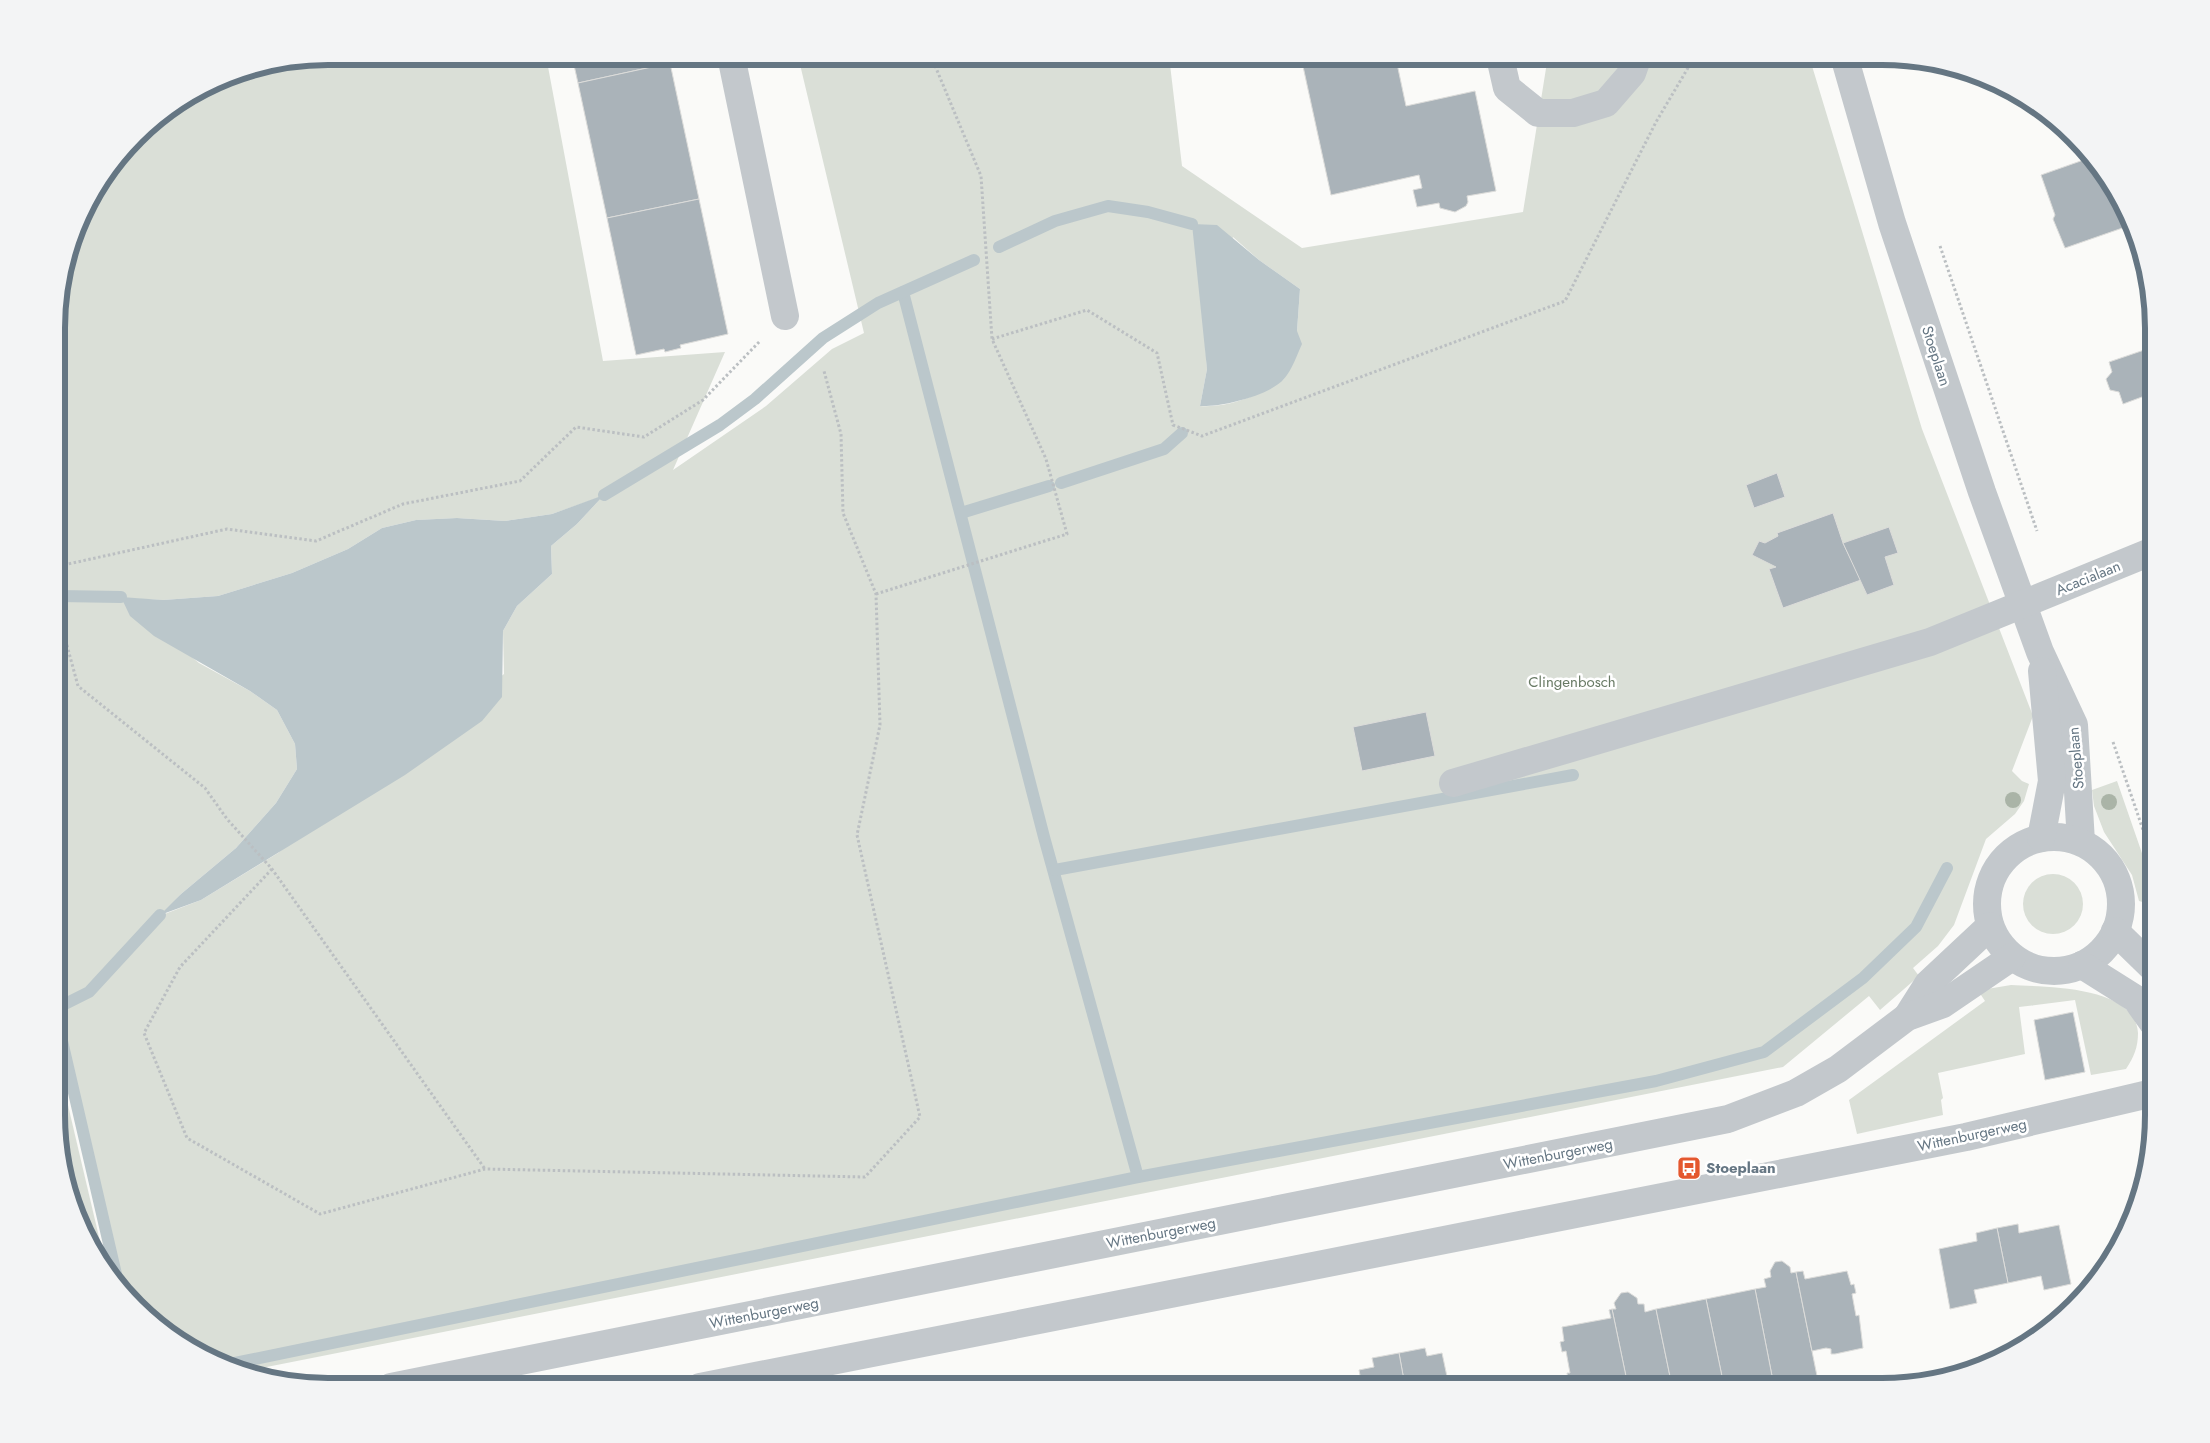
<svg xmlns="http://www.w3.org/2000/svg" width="2210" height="1443" viewBox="0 0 2210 1443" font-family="Jost,sans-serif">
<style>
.green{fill:#dadfd7;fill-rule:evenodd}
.water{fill:#bbc7cb}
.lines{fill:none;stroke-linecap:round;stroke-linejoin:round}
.stream{stroke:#bbc7cb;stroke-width:12}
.building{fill:#aab3b9;stroke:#dcdcda}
.path{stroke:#bbbfc2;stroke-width:3;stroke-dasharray:2.5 2.5;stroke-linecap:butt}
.minor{stroke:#c3c8cc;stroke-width:28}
.tree{fill:#aab4a7}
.labels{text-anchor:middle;stroke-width:5;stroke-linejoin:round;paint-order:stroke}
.street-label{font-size:15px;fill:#657683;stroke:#fff}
.park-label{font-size:15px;fill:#687a64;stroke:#fff}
.poi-label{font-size:15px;font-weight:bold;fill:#657683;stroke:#fff;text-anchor:start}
.rim{fill:none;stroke:#657683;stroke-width:6}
</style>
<rect width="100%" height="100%" fill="#fafaf8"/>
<g class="green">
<path d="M328 56H546L603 361 725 352 673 470 766 406 832 349 864 333 798 56H1169L1182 166 1302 248 1523 212 1548 56H1809L1922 429 2033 716 2012 771 2022 781 2029 784 2024 801 2015 814 1986 839 1954 925 1938 946 1913 968 1919 976 1880 1010 1869 996 1783 1067 241 1372 177 1341 124 1295 119 1287 59 1028V292L84 207 148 124 224 77ZM1233 237 1259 260 1300 289 1297 331 1284 379C1261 395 1229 408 1200 406L1207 369 1205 341ZM603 496 577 524 551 546 552 574 517 606 503 631 504 674 278 853 201 900 162 915 181 894 236 848 276 803 297 769 295 744 277 710 250 691 199 663 121 598 163 600 218 596 292 573 348 549 382 528 416 520 457 518 505 521 552 514Z"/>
<polygon points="2117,781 2153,885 2153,905 2139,901 2132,875 2104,832 2094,806 2092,790"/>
<circle cx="2053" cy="904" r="30"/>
<path d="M2011 985C2045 987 2135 985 2138 1033 2138 1047 2134 1057 2126 1069L2091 1075 2075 1000 2019 1007 2025 1054 1938 1073 1943 1098 1941 1100 1943 1115 1857 1134 1849 1100 1985 1001 1979 992 1981 990Z"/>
<polygon points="59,1067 107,1271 93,1251 59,1151"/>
</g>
<g class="water">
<path d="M1192 224 1217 225 1259 260 1300 289 1297 331 1302 344C1297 355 1292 370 1284 379 1269 396 1221 407 1200 406L1207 369Z"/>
<polygon points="604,495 577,524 551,546 552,574 517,606 503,631 502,697 482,721 405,775 201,900 160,915 181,894 236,848 276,803 297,769 295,744 277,710 250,691 154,636 130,616 121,597 163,600 218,596 292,573 348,549 382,528 416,520 457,518 505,521 552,514"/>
</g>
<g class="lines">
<g class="stream">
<polyline points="999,247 1055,221 1108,206 1148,212 1192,224"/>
<polyline points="903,292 1044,837 1138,1177"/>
<polyline points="1061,483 1164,449 1182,433"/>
<polyline points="604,495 720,425 755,399 823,338 878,303 974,260"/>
<polyline points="961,513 1049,486"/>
<polyline points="59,596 121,597"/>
<polyline points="1055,870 1573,775"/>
<polyline points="59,1007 89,992 160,915"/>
<polyline points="59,1028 119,1287"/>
<polyline points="225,1365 1138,1177 1656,1081 1764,1052 1863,978 1916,927 1947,868"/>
</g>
</g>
<g class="building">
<polygon points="572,56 669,56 670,63 578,83"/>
<polygon points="1408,56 1396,59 1406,106 1475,91 1496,191 1467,196 1468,202 1466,206 1455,212 1440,208 1439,203 1417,207 1413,190 1422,188 1419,175 1331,195 1301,57"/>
<polygon points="670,63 699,199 607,218 578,83"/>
<polygon points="2092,157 2118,192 2131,225 2065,248 2053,219 2055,215 2041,175"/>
<polygon points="699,199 728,334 680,345 681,348 665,352 664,349 636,355 607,218"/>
<polygon points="2153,347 2153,403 2150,394 2123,404 2119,392 2110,390 2106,379 2112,372 2109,362"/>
<polygon points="1777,473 1785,497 1754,508 1746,485"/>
<polygon points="1833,513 1843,543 1861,580 1783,608 1769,569 1776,567 1752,555 1759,541 1765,543 1778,536 1777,533"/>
<polygon points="1889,527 1898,553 1885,557 1894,585 1867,595 1843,543"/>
<polygon points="1426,712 1435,756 1362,771 1353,727"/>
<polygon points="2073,1012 2085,1072 2045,1080 2034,1020"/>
<polygon points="2018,1224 2019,1233 2059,1225 2071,1284 2044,1290 2041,1276 2008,1283 1997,1228"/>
<polygon points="1997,1228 2008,1283 1974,1290 1977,1303 1950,1309 1939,1249 1977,1241 1976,1233"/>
<polygon points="1782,1261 1790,1267 1791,1273 1796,1272 1818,1381 1794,1386 1774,1386 1755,1289 1766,1287 1764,1279 1771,1277 1770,1271 1775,1262"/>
<polygon points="1803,1271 1805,1279 1847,1271 1851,1285 1854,1284 1856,1293 1852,1294 1856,1316 1859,1315 1863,1348 1835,1354 1831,1354 1831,1349 1826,1348 1812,1351 1796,1272"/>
<polygon points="1755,1289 1774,1386 1724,1386 1706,1299"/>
<polygon points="1628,1292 1637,1298 1638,1304 1644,1304 1645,1312 1656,1309 1672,1386 1649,1386 1649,1384 1628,1386 1612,1309 1616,1309 1614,1303 1621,1293"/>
<polygon points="1706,1299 1724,1386 1698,1386 1697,1382 1672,1386 1656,1309"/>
<polygon points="1612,1309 1628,1386 1569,1386 1567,1373 1570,1373 1566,1351 1562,1352 1560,1342 1564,1341 1562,1327 1611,1318 1609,1310"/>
<polygon points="1425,1348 1427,1356 1442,1353 1449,1386 1405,1386 1399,1353"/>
<polygon points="1399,1353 1405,1386 1362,1386 1359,1370 1374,1367 1372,1358"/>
<polygon points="1279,1378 1281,1386 1254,1386 1253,1383"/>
</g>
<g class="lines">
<g class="path">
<polyline points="1940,246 2037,531"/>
<polyline points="992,339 1087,310 1157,353 1173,425 1202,436 1565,301 1656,122 1695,56"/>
<polyline points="59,566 227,529 316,541 403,504 520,481 576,427 644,437 703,400 760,341"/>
<polyline points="876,594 1067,534 1046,459 992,339 981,176 931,56"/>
<polyline points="59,616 78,686 205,788 227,819 272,869 485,1169"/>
<polyline points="2113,742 2153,859"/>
<polyline points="272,869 180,967 144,1033 187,1138 320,1214 485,1169 865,1177 920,1117 857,835 880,725 876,594 843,513 841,434 824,371"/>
</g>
<g class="minor">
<polyline points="731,56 785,316"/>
<polyline points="1844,56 1892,223 1982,492 2040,652 2074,725 2081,842"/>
<polyline points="1502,66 1507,88 1538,113 1573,113 1606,103 1632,73 1638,56"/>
<polyline points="1453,783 1930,642 2153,551"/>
<circle cx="2054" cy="904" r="67"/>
<polyline points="2041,838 2052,781 2042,671"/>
<polyline points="2115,931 2153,968"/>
<polyline points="2082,965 2136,999 2153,1023"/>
<polyline points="1907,1017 1928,984 1990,926"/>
<polyline points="391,1387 1728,1119 1796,1093 1838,1069 1907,1017 1943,1004 2012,957"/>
<polyline points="700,1387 1966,1137 2153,1093"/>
</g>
</g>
<g class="tree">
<circle cx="2013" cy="800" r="8"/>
<circle cx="2109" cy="802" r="8"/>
</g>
<defs>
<g id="bus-square" transform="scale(1.25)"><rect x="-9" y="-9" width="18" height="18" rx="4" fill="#e4572e" stroke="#fff"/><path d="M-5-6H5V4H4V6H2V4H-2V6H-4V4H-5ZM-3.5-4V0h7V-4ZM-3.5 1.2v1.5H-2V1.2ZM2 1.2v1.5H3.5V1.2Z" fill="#fff"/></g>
</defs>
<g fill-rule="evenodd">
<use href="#bus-square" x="1689" y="1168"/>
</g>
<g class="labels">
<g class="street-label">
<text transform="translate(1936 356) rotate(72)" y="5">Stoeplaan</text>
<text transform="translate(2088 578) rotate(-22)" y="5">Acacialaan</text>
<text transform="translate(2076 758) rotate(-95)" y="5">Stoeplaan</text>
<text transform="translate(1972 1135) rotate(-12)" y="5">Wittenburgerweg</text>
<text transform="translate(1558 1154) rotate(-11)" y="5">Wittenburgerweg</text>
<text transform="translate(1161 1233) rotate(-11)" y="5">Wittenburgerweg</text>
<text transform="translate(764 1313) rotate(-11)" y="5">Wittenburgerweg</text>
</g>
<g class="park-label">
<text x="1572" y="687">Clingenbosch</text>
</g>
<g class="poi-label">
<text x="1706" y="1173">Stoeplaan</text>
</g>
</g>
<path d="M0 0H2210V1443H0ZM328 65H1882A263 263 0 0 1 2145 328V1115A263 263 0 0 1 1882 1378H328A263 263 0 0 1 65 1115V328A263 263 0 0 1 328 65Z" fill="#f3f4f5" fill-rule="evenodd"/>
<path class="rim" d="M328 65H1882A263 263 0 0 1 2145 328V1115A263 263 0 0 1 1882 1378H328A263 263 0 0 1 65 1115V328A263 263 0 0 1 328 65Z"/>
</svg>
